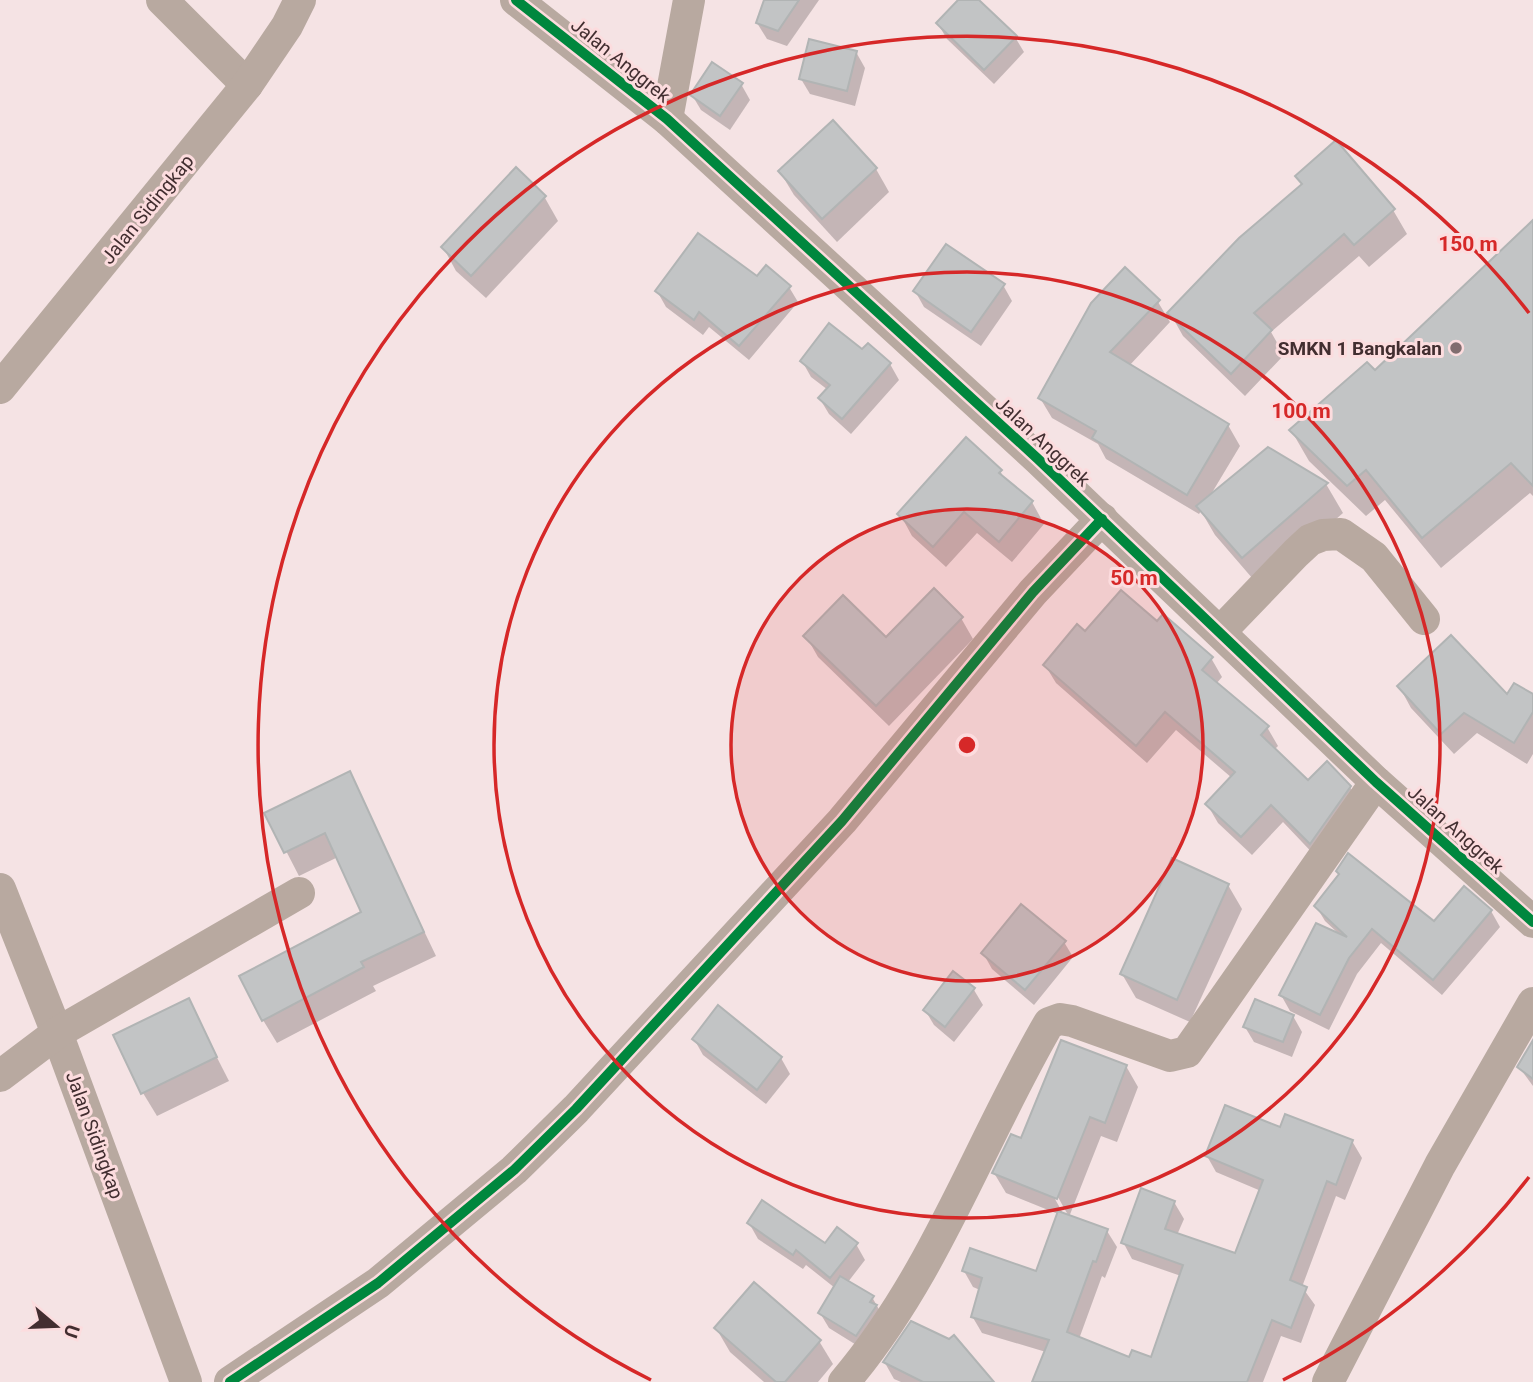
<svg xmlns="http://www.w3.org/2000/svg" width="1533" height="1382" viewBox="0 0 1533 1382" font-family="Roboto,sans-serif">
<style>
.shadow{fill:#0003;fill-rule:evenodd}
.building{fill:#c2c4c5;stroke:#b1b4b4;stroke-width:2}
.lines{fill:none;stroke-linecap:round;stroke-linejoin:round}
.minor{stroke:#b8a9a0;stroke-width:32}
.cycleway-casing{stroke:#fcdcde;stroke-width:15}
.cycleway{stroke:#00873e;stroke-width:10}
.ring{fill:none;stroke:#d62828;stroke-width:3.5}
.poi-dot{fill:#816d6f;stroke:#fcdcde;stroke-width:2.5}
.labels{text-anchor:middle;stroke-width:6;stroke-linejoin:round;paint-order:stroke}
.street-label{font-size:19px;fill:#422e30;stroke:#fcdcde}
.poi-label{font-size:19px;font-weight:bold;fill:#422e30;stroke:#fcdcde;text-anchor:end}
.centre{fill:#d62828;stroke:#fcdcde;stroke-width:3.5}
.ring-label{font-size:21px;text-anchor:middle;font-weight:bold;fill:#d62828;stroke:#fcdcde;stroke-width:6;stroke-linejoin:round;paint-order:stroke}
</style>
<rect width="100%" height="100%" fill="#f5e3e4"/>
<g class="shadow">
<polygon points="765,0 819,0 787,46 767,39 757,23"/>
<polygon points="960,0 977,0 1015,37 1024,52 994,84 947,39 938,24"/>
<polygon points="856,52 865,68 855,106 810,94 801,79"/>
<polygon points="741,84 750,100 730,130 701,110 692,95"/>
<polygon points="876,169 889,192 837,242 794,195 780,172"/>
<polygon points="516,170 545,198 558,221 486,298 456,271 443,247"/>
<polygon points="1297,176 1393,210 1407,234 1369,267 1359,256 1271,332 1284,355 1245,396 1183,336 1170,313 1302,185"/>
<polygon points="1533,222 1533,496 1530,493 1441,568 1385,500 1366,516 1309,461 1291,430 1374,373"/>
<polygon points="757,278 789,287 798,302 749,360 709,327 703,335 666,307 657,291"/>
<polygon points="1003,285 1012,301 981,346 924,307 915,291"/>
<polygon points="1158,302 1170,322 1129,366 1228,425 1240,446 1210,496 1326,484 1343,513 1259,586 1215,535 1201,511 1199,514 1106,459 1098,444 1052,418 1040,398"/>
<polygon points="868,345 890,364 899,380 851,434 829,414 820,399 828,390 811,377 802,361 863,351"/>
<polygon points="1000,471 1006,481 1032,502 1044,524 1012,562 977,533 946,567 912,536 900,514"/>
<polygon points="961,618 973,639 889,726 818,657 806,636 886,639"/>
<polygon points="1157,624 1211,658 1222,677 1216,684 1267,727 1278,746 1274,750 1308,782 1350,787 1360,805 1321,862 1283,822 1252,855 1218,823 1207,804 1232,778 1176,730 1147,763 1056,683 1045,665 1085,634"/>
<polygon points="1399,686 1507,697 1533,696 1533,754 1527,764 1477,733 1454,754 1411,708"/>
<polygon points="349,774 436,956 373,986 376,991 277,1043 263,1020 364,913 338,857 299,876 267,814"/>
<polygon points="1228,885 1242,909 1190,1022 1136,998 1122,974"/>
<polygon points="1316,906 1435,924 1491,911 1500,927 1442,995 1381,943 1357,974 1329,1030 1290,1011 1281,995 1339,934 1325,921"/>
<polygon points="1064,942 1073,957 1034,1005 992,969 983,953"/>
<polygon points="953,973 974,990 983,1005 954,1042 934,1025 925,1010"/>
<polygon points="188,1001 229,1081 157,1116 143,1093"/>
<polygon points="1293,1016 1302,1032 1292,1057 1254,1042 1245,1027"/>
<polygon points="694,1039 781,1058 790,1074 766,1104 703,1055"/>
<polygon points="1533,1042 1533,1086 1519,1067"/>
<path d="M1126 1066 1138 1087 1117 1142 1101 1136 1069 1217 1107 1231 1117 1247 1105 1278 1102 1276 1079 1339 1130 1359H1152L1181 1276 1132 1259 1123 1242 1174 1202 1184 1219 1177 1235 1236 1255 1261 1191 1216 1172 1207 1156 1281 1129 1352 1141 1362 1158 1345 1200 1336 1196 1302 1287 1315 1305 1301 1343 1281 1336 1263 1382H1034L1046 1352 982 1333 972 1316 980 1290 973 1287 964 1271 1037 1274 1058 1214 1006 1193 994 1173 1022 1140ZM1054 1190 1068 1215H1064L1051 1192Z"/>
<polygon points="749,1223 825,1245 856,1244 865,1260 848,1282 872,1297 881,1313 866,1351 829,1328 820,1313 835,1288 806,1265 803,1269 758,1239"/>
<polygon points="716,1328 819,1341 833,1364 818,1382 764,1382 730,1352"/>
<polygon points="885,1363 992,1382 901,1382 894,1379"/>
</g>
<g class="building">
<polygon points="764,0 799,0 778,31 756,23"/>
<polygon points="958,0 979,0 1017,36 984,70 936,23"/>
<polygon points="809,39 857,51 847,91 799,79"/>
<polygon points="712,62 743,83 720,116 690,95"/>
<polygon points="833,120 877,168 822,219 778,171"/>
<polygon points="1336,140 1395,209 1354,245 1344,234 1254,313 1272,330 1231,374 1167,313 1239,238 1302,184 1295,176"/>
<polygon points="516,167 546,196 471,276 441,247"/>
<polygon points="1533,220 1533,486 1511,463 1422,538 1366,470 1347,486 1289,430 1367,362 1375,370"/>
<polygon points="698,233 757,276 766,265 791,286 739,346 699,312 694,320 655,291"/>
<polygon points="946,244 1005,284 971,332 913,291"/>
<polygon points="1125,267 1160,300 1110,352 1229,424 1187,495 1092,438 1096,431 1038,398 1091,303"/>
<polygon points="829,323 862,349 868,343 891,363 842,419 818,398 830,385 800,361"/>
<polygon points="966,437 1002,470 999,473 1033,501 999,542 964,512 933,547 897,514"/>
<polygon points="1268,447 1328,483 1242,558 1196,506"/>
<polygon points="934,588 963,617 876,706 803,636 843,595 886,637"/>
<polygon points="1121,590 1157,621 1163,614 1213,657 1202,670 1269,726 1261,735 1308,780 1327,761 1351,786 1310,844 1271,805 1241,837 1205,804 1235,772 1165,712 1136,746 1043,665 1077,624 1085,631"/>
<polygon points="1451,635 1507,694 1514,683 1533,694 1533,712 1514,743 1464,713 1441,734 1397,686"/>
<polygon points="350,771 424,932 361,962 364,967 262,1021 239,976 361,912 325,833 284,853 264,813"/>
<polygon points="1348,853 1434,921 1464,886 1492,910 1433,980 1372,929 1349,958 1320,1015 1279,995 1316,923 1347,937 1314,906 1339,874 1336,871"/>
<polygon points="1172,858 1229,884 1177,1000 1120,974"/>
<polygon points="1021,904 1066,941 1025,990 981,953"/>
<polygon points="953,971 975,988 945,1027 923,1010"/>
<polygon points="189,998 217,1057 141,1094 113,1035"/>
<polygon points="1255,999 1294,1015 1283,1042 1243,1027"/>
<polygon points="718,1005 782,1057 757,1090 692,1039"/>
<polygon points="1061,1040 1127,1065 1105,1123 1090,1117 1057,1199 992,1173 1011,1134 1021,1138"/>
<polygon points="1533,1040 1533,1079 1517,1067"/>
<polygon points="1225,1105 1280,1127 1285,1114 1353,1140 1336,1185 1327,1181 1290,1280 1307,1287 1291,1328 1272,1320 1247,1382 1032,1382 1049,1340 971,1317 982,1278 962,1271 970,1248 1036,1271 1058,1211 1108,1229 1096,1262 1093,1261 1067,1332 1129,1357 1132,1350 1151,1357 1183,1265 1121,1243 1141,1188 1175,1201 1165,1229 1235,1253 1263,1180 1205,1156"/>
<polygon points="762,1200 825,1243 837,1227 858,1243 830,1278 796,1250 793,1255 747,1223"/>
<polygon points="840,1276 874,1296 870,1302 877,1305 856,1336 818,1313"/>
<polygon points="754,1282 821,1340 785,1382 776,1382 714,1328"/>
<polygon points="911,1321 949,1339 954,1335 994,1382 923,1382 883,1362"/>
</g>
<g class="lines">
<g class="minor">
<polyline points="162,0 247,85"/>
<polyline points="516,0 667,119 1038,459 1376,782 1533,922"/>
<polyline points="667,119 689,0"/>
<polyline points="0,388 247,85 287,26 300,0"/>
<polyline points="1220,632 1296,553 1310,540 1323,535 1341,534 1374,557 1424,619"/>
<polyline points="0,889 57,1033 186,1382"/>
<polyline points="0,1076 57,1033 299,893"/>
<polyline points="230,1382 378,1283 514,1170 576,1109 842,821 1033,592 1102,519"/>
<path d="M844 1382C935 1275 979 1143 1049 1023L1060 1019 1072 1021 1170 1056 1187 1052 1376 782"/>
<polyline points="1328,1382 1440,1165 1533,1003"/>
</g>
<g class="cycleway-casing">
<g id="cycleway">
<polyline points="516,0 667,119 1038,459 1376,782 1533,922"/>
<polyline points="230,1382 378,1283 514,1170 576,1109 842,821 1033,592 1102,519"/>
</g>
</g>
<use href="#cycleway" class="cycleway"/>
</g>
<circle cx="967" cy="745" r="236" fill="#d62828" fill-opacity=".12"/>
<g class="ring">
<circle cx="967" cy="745" r="236"/>
<circle cx="967" cy="745" r="473"/>
<path d="M1529 1177A709 709 0 0 1 1283 1380M651 1380A709 709 0 1 1 1529 313"/>
</g>
<circle class="poi-dot" cx="1456" cy="348" r="7"/>
<g class="labels">
<g class="street-label">
<text transform="translate(621 60) rotate(39)" y="7">Jalan Anggrek</text>
<text transform="translate(147 209) rotate(-51)" y="7">Jalan Sidingkap</text>
<text transform="translate(1043 441) rotate(43)" y="7">Jalan Anggrek</text>
<text transform="translate(1456 829) rotate(42)" y="7">Jalan Anggrek</text>
<text transform="translate(95 1135) rotate(70)" y="7">Jalan Sidingkap</text>
</g>
<g class="poi-label">
<text x="1442" y="355">SMKN 1 Bangkalan</text>
</g>
</g>
<circle cx="967" cy="745" r="10" class="centre"/>
<g class="ring-label">
<text x="1468" y="251">150 m</text>
<text x="1301" y="418">100 m</text>
<text x="1134" y="585">50 m</text>
</g>
<g transform="translate(56 1326) rotate(109)" stroke="#fcdcde" stroke-width="5" paint-order="stroke">
<path d="M0-5L12 26L0 18L-12 26Z" fill="#422e30"/>
<text y="-10" font-size="19" font-weight="bold" text-anchor="middle" fill="#422e30">U</text>
</g>
</svg>
